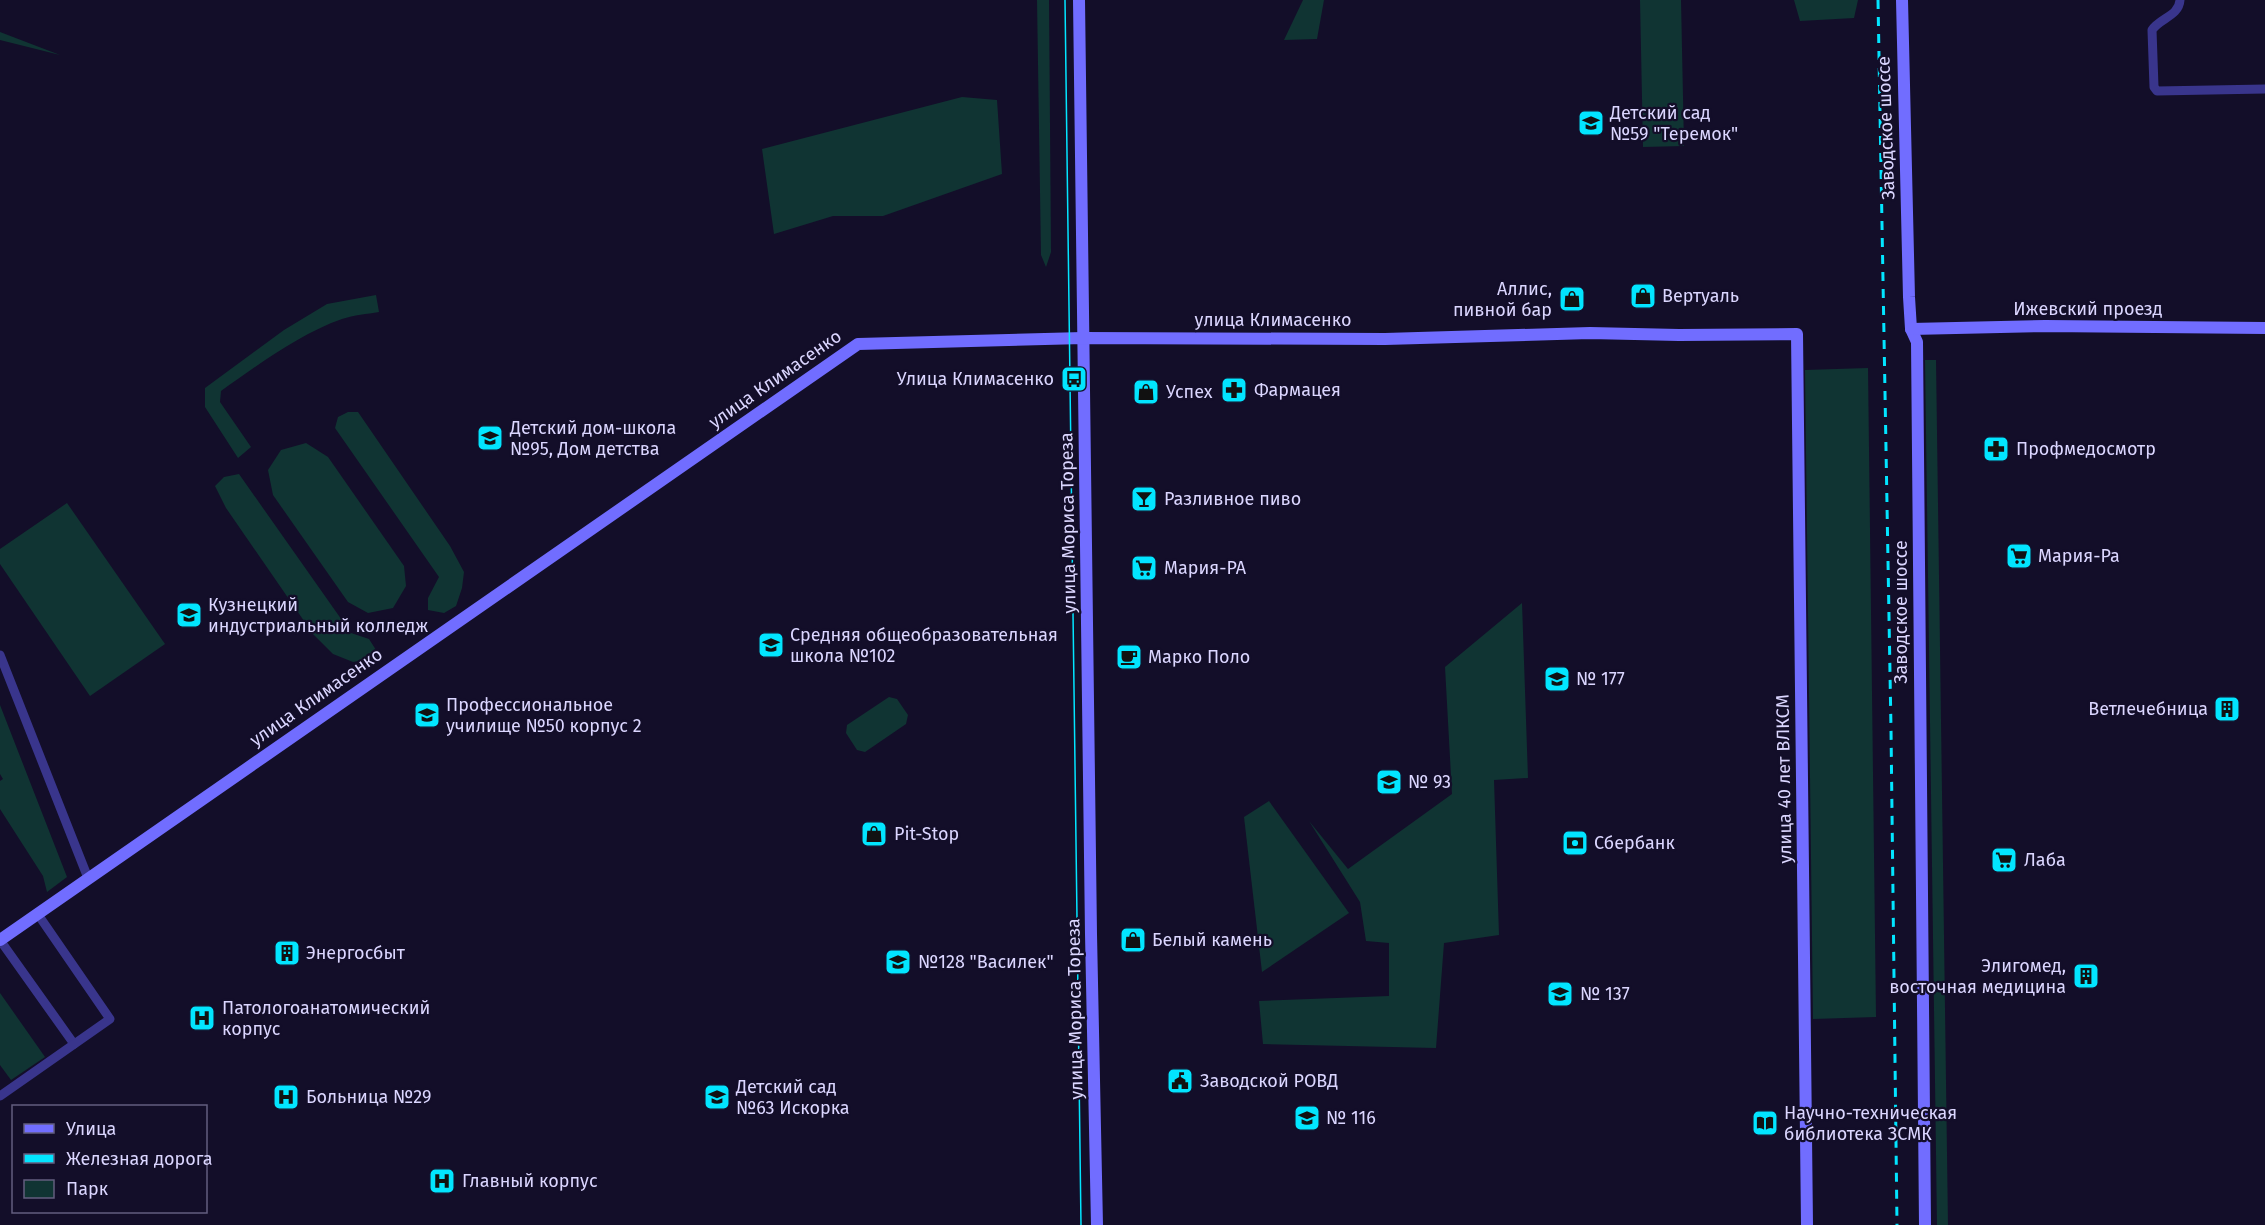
<svg xmlns="http://www.w3.org/2000/svg" width="2265" height="1225" viewBox="0 0 2265 1225" font-family="'Fira Sans',sans-serif">
<style>
.green{fill:#103433}
.lines{fill:none;stroke-linecap:round;stroke-linejoin:round}
.street{stroke:#39358c;stroke-width:9}
.secondary{stroke:#716dff;stroke-width:12}
.tram{stroke:#02e5ff;stroke-width:1.5}
.rail{stroke:#02e5ff;stroke-width:3;stroke-dasharray:9 8;stroke-linecap:butt}
.labels{text-anchor:middle;stroke-width:4.5;stroke-linejoin:round;paint-order:stroke}
.poi-label{font-size:18px;fill:#dbd6ff;stroke:#130e29;text-anchor:start}
.street-label{font-size:18px;fill:#dbd6ff;stroke:#130e29}
</style>
<rect width="100%" height="100%" fill="#130e29"/>
<g class="green">
<polygon points="1037,0 1049,0 1051,252 1046,267 1041,255"/>
<polygon points="1303,0 1324,0 1317,39 1284,40"/>
<polygon points="1640,0 1681,0 1684,146 1643,147"/>
<polygon points="1794,0 1858,0 1854,18 1800,21"/>
<polygon points="0,32 60,55 0,40"/>
<polygon points="962,97 997,100 1002,174 883,216 833,216 774,234 762,149"/>
<path d="M376 295 379 312C367 314 354 315 342 319 299 334 258 365 221 391L220 402 251 447 238 458 205 407V388L284 330 327 304Z"/>
<polygon points="1925,360 1936,360 1948,1225 1937,1225"/>
<polygon points="1868,368 1876,1017 1813,1019 1805,370"/>
<polygon points="348,412 358,412 450,546 464,572 462,588 456,606 444,613 428,610 428,598 439,577 335,428 338,417"/>
<polygon points="306,443 328,457 404,566 406,586 393,608 368,613 348,602 273,495 268,470 281,450"/>
<polygon points="239,474 351,633 369,639 376,650 369,659 353,662 333,654 313,634 226,508 215,486 224,477"/>
<polygon points="67,503 165,644 90,696 0,564 0,549"/>
<polygon points="1522,603 1528,778 1494,780 1499,935 1444,943 1436,1048 1263,1044 1259,1001 1389,996 1389,943 1366,941 1360,902 1309,821 1348,869 1452,794 1445,667"/>
<polygon points="889,697 897,699 908,715 906,724 865,752 857,750 846,733 847,725"/>
<polygon points="0,705 67,877 47,892 43,876 0,809 0,781 3,779 0,774"/>
<polygon points="1269,801 1349,913 1262,972 1244,817"/>
<polygon points="0,993 45,1057 11,1080 0,1065"/>
</g>
<g class="lines">
<g class="street">
<path d="M2180 0C2179 16 2160 18 2152 30L2154 87 2157 91 2265 89"/>
<polyline points="0,655 88,878"/>
<polyline points="0,940 74,1044"/>
<polyline points="0,1096 110,1019 37,913"/>
</g>
<g class="secondary">
<polyline points="1079,0 1091,934 1097,1225"/>
<polyline points="1902,0 1909,297 1911,329 1917,342 1925,1225"/>
<polyline points="1911,329 2045,326 2265,328"/>
<polyline points="0,940 858,344 1083,338 1385,339 1590,333 1679,335 1797,334 1807,1225"/>
</g>
<polyline class="tram" points="1065,0 1081,1225"/>
<polyline class="rail" points="1878,0 1891,729 1897,1225"/>
</g>
<defs>
<g id="school-square" transform="scale(1.35)"><rect x="-9" y="-9" width="18" height="18" rx="4" fill="#02e5ff" stroke="#130e29"/><path d="M0-5L7-2L0 1L-7-2ZM-4 1L0 2.5L4 1V4Q0 6-4 4Z" fill="#111"/></g>
<g id="shop-square" transform="scale(1.35)"><rect x="-9" y="-9" width="18" height="18" rx="4" fill="#02e5ff" stroke="#130e29"/><path d="M-5-2.5h2.3a2.7 3.5 0 0 1 5.4 0H5L5.5 6h-11ZM-1.5-2.5h3a1.5 2.3 0 0 0-3 0Z" fill="#111"/></g>
<g id="bus-square" transform="scale(1.35)"><rect x="-9" y="-9" width="18" height="18" rx="4" fill="#02e5ff" stroke="#130e29"/><path d="M-5-6H5V4H4V6H2V4H-2V6H-4V4H-5ZM-3.5-4V0h7V-4ZM-3.5 1.2v1.5H-2V1.2ZM2 1.2v1.5H3.5V1.2Z" fill="#111"/></g>
<g id="pharmacy-square" transform="scale(1.35)"><rect x="-9" y="-9" width="18" height="18" rx="4" fill="#02e5ff" stroke="#130e29"/><path d="M-2-6h4v4h4v4h-4v4h-4v-4h-4v-4h4Z" fill="#111"/></g>
<g id="bar-square" transform="scale(1.35)"><rect x="-9" y="-9" width="18" height="18" rx="4" fill="#02e5ff" stroke="#130e29"/><path d="M-6-5H6L.8 .8V4.5H3.5V6h-7V4.5H-.8V.8Z" fill="#111"/></g>
<g id="supermarket-square" transform="scale(1.35)"><rect x="-9" y="-9" width="18" height="18" rx="4" fill="#02e5ff" stroke="#130e29"/><path d="M-6-5.5h2.5l.6 2H6L4.5 2H-2.5L-4.4-4H-6ZM-1.5 3.2a1.3 1.3 0 1 0 .1 0ZM3 3.2a1.3 1.3 0 1 0 .1 0Z" fill="#111"/></g>
<g id="university-square" transform="scale(1.35)"><rect x="-9" y="-9" width="18" height="18" rx="4" fill="#02e5ff" stroke="#130e29"/><path d="M0-5L7-2L0 1L-7-2ZM-4 1L0 2.5L4 1V4Q0 6-4 4Z" fill="#111"/></g>
<g id="cafe-square" transform="scale(1.35)"><rect x="-9" y="-9" width="18" height="18" rx="4" fill="#02e5ff" stroke="#130e29"/><path d="M-5.5-4.5H6V0H3Q3 3.5 0 3.5H-2.5Q-5.5 3.5-5.5 0ZM3-3.2v2h1.7v-2ZM-6 4.5H4V6H-6Z" fill="#111"/></g>
<g id="building-square" transform="scale(1.35)"><rect x="-9" y="-9" width="18" height="18" rx="4" fill="#02e5ff" stroke="#130e29"/><path d="M-4-6H4V6H1V3H-1V6H-4ZM-2.5-4.3h1.7v1.8h-1.7ZM.8-4.3h1.7v1.8H.8ZM-2.5-1h1.7V.8h-1.7ZM.8-1h1.7V.8H.8Z" fill="#111"/></g>
<g id="bank-square" transform="scale(1.35)"><rect x="-9" y="-9" width="18" height="18" rx="4" fill="#02e5ff" stroke="#130e29"/><path d="M-6-4H6V4H-6ZM0-2.3a2.3 2.3 0 1 0 0 4.6a2.3 2.3 0 1 0 0-4.6Z" fill="#111"/></g>
<g id="hospital-square" transform="scale(1.35)"><rect x="-9" y="-9" width="18" height="18" rx="4" fill="#02e5ff" stroke="#130e29"/><path d="M-5-5h3v3.5h4V-5h3V5h-3V1.5h-4V5h-3Z" fill="#111"/></g>
<g id="civic-square" transform="scale(1.35)"><rect x="-9" y="-9" width="18" height="18" rx="4" fill="#02e5ff" stroke="#130e29"/><path d="M-.6-6.5H3V-4.5H.6V-3L4-1V1h2V6H-6V1h2V-1L-.6-3ZM-1.2 2.5V6h2.4V2.5Z" fill="#111"/></g>
<g id="library-square" transform="scale(1.35)"><rect x="-9" y="-9" width="18" height="18" rx="4" fill="#02e5ff" stroke="#130e29"/><path d="M-6-4Q-3-5.5-.7-3.5V5Q-3 3-6 4ZM6-4Q3-5.5 .7-3.5V5Q3 3 6 4Z" fill="#111"/></g>
</defs>
<g fill-rule="evenodd">
<use href="#school-square" x="1591" y="123"/>
<use href="#shop-square" x="1643" y="296"/>
<use href="#shop-square" x="1572" y="299"/>
<use href="#bus-square" x="1074" y="379"/>
<use href="#pharmacy-square" x="1234" y="390"/>
<use href="#shop-square" x="1146" y="392"/>
<use href="#school-square" x="490" y="438"/>
<use href="#pharmacy-square" x="1996" y="449"/>
<use href="#bar-square" x="1144" y="499"/>
<use href="#supermarket-square" x="2019" y="556"/>
<use href="#supermarket-square" x="1144" y="568"/>
<use href="#university-square" x="189" y="615"/>
<use href="#school-square" x="771" y="645"/>
<use href="#cafe-square" x="1129" y="657"/>
<use href="#school-square" x="1557" y="679"/>
<use href="#building-square" x="2227" y="709"/>
<use href="#university-square" x="427" y="715"/>
<use href="#school-square" x="1389" y="782"/>
<use href="#shop-square" x="874" y="834"/>
<use href="#bank-square" x="1575" y="843"/>
<use href="#supermarket-square" x="2004" y="860"/>
<use href="#shop-square" x="1133" y="940"/>
<use href="#building-square" x="287" y="953"/>
<use href="#school-square" x="898" y="962"/>
<use href="#building-square" x="2086" y="976"/>
<use href="#school-square" x="1560" y="994"/>
<use href="#hospital-square" x="202" y="1018"/>
<use href="#civic-square" x="1180" y="1081"/>
<use href="#hospital-square" x="286" y="1097"/>
<use href="#school-square" x="717" y="1097"/>
<use href="#school-square" x="1307" y="1118"/>
<use href="#library-square" x="1765" y="1123"/>
<use href="#hospital-square" x="442" y="1181"/>
</g>
<g class="labels">
<g class="poi-label">
<text x="1610" y="119">Детский сад<tspan x="1610" dy="21">№59 "Теремок"</tspan></text>
<text x="1552" y="295" text-anchor="end">Аллис,<tspan x="1552" dy="21">пивной бар</tspan></text>
<text x="1662" y="302">Вертуаль</text>
<text x="1054" y="385" text-anchor="end">Улица Климасенко</text>
<text x="1254" y="396">Фармацея</text>
<text x="1166" y="398">Успех</text>
<text x="510" y="434">Детский дом-школа<tspan x="510" dy="21">№95, Дом детства</tspan></text>
<text x="2016" y="455">Профмедосмотр</text>
<text x="1164" y="505">Разливное пиво</text>
<text x="2038" y="562">Мария-Ра</text>
<text x="1164" y="574">Мария-РА</text>
<text x="208" y="611">Кузнецкий<tspan x="208" dy="21">индустриальный колледж</tspan></text>
<text x="790" y="641">Средняя общеобразовательная<tspan x="790" dy="21">школа №102</tspan></text>
<text x="1148" y="663">Марко Поло</text>
<text x="1576" y="685">№ 177</text>
<text x="446" y="711">Профессиональное<tspan x="446" dy="21">училище №50 корпус 2</tspan></text>
<text x="2208" y="715" text-anchor="end">Ветлечебница</text>
<text x="1408" y="788">№ 93</text>
<text x="894" y="840">Pit-Stop</text>
<text x="1594" y="849">Сбербанк</text>
<text x="2024" y="866">Лаба</text>
<text x="1152" y="946">Белый камень</text>
<text x="306" y="959">Энергосбыт</text>
<text x="918" y="968">№128 "Василек"</text>
<text x="2066" y="972" text-anchor="end">Элигомед,<tspan x="2066" dy="21">восточная медицина</tspan></text>
<text x="1580" y="1000">№ 137</text>
<text x="222" y="1014">Патологоанатомический<tspan x="222" dy="21">корпус</tspan></text>
<text x="1200" y="1087">Заводской РОВД</text>
<text x="736" y="1093">Детский сад<tspan x="736" dy="21">№63 Искорка</tspan></text>
<text x="306" y="1103">Больница №29</text>
<text x="1784" y="1119">Научно-техническая<tspan x="1784" dy="21">библиотека ЗСМК</tspan></text>
<text x="1326" y="1124">№ 116</text>
<text x="462" y="1187">Главный корпус</text>
</g>
<g class="street-label">
<text transform="translate(1886 128) rotate(-92)" y="6">Заводское шоссе</text>
<text x="2088" y="315">Ижевский проезд</text>
<text x="1273" y="326">улица Климасенко</text>
<text transform="translate(775 379) rotate(-35)" y="6">улица Климасенко</text>
<text transform="translate(1068 523) rotate(-91)" y="6">улица Мориса Тореза</text>
<text transform="translate(1901 612) rotate(-90)" y="6">Заводское шоссе</text>
<text transform="translate(316 697) rotate(-35)" y="6">улица Климасенко</text>
<text transform="translate(1784 779) rotate(-91)" y="6">улица 40 лет ВЛКСМ</text>
<text transform="translate(1075 1009) rotate(-91)" y="6">улица Мориса Тореза</text>
</g>
</g>
<rect x="12" y="1105" width="195" height="108" fill="#130e29" stroke="#635e7f" stroke-width="1.5"/>
<rect x="24" y="1124" width="30" height="9" fill="#716dff" stroke="#635e7f" stroke-width="1.5"/>
<text x="66" y="1135" font-size="18" fill="#dbd6ff">Улица</text>
<rect x="24" y="1154" width="30" height="9" fill="#02e5ff" stroke="#635e7f" stroke-width="1.5"/>
<text x="66" y="1165" font-size="18" fill="#dbd6ff">Железная дорога</text>
<rect x="24" y="1180" width="30" height="18" fill="#103433" stroke="#635e7f" stroke-width="1.5"/>
<text x="66" y="1195" font-size="18" fill="#dbd6ff">Парк</text>
</svg>
